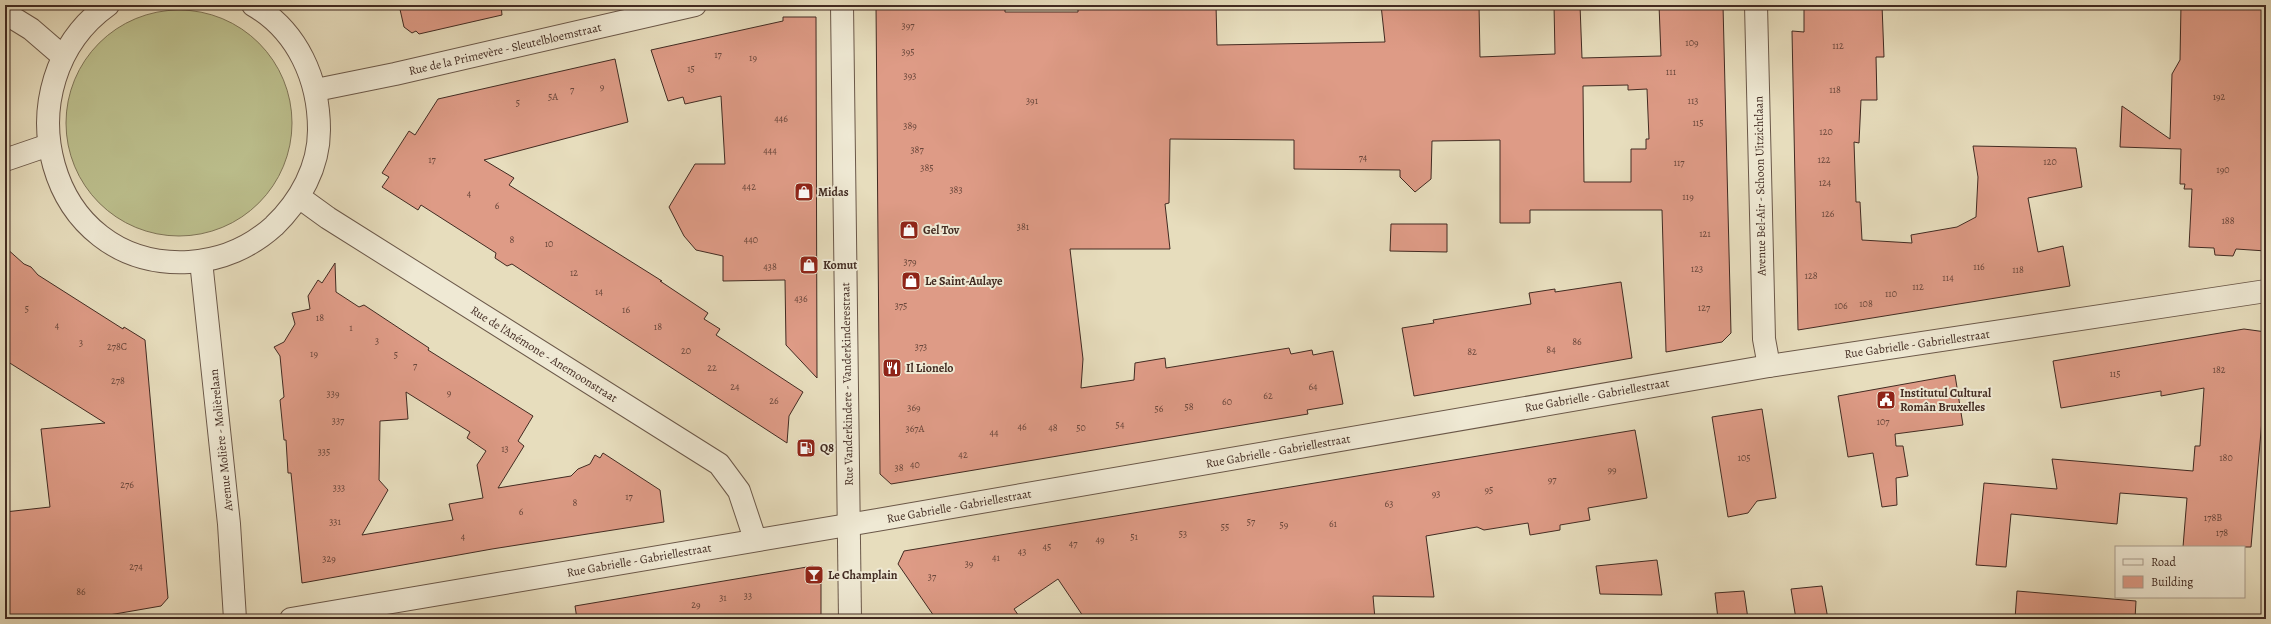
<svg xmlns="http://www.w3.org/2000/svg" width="2271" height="624" viewBox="0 0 2271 624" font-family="Alegreya,serif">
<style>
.green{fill:#bcbf8d;stroke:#7f7558}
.building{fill:#de9b86;stroke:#422b22;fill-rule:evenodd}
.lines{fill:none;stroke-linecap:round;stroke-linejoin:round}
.minor-casing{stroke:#6b5849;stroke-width:24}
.tertiary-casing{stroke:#6b5849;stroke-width:24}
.minor{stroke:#efe9d4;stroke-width:22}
.tertiary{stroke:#efe9d4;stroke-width:22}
.labels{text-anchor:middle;stroke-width:4;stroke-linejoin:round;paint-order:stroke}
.number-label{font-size:10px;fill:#69473b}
.street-label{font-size:12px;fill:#422b22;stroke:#efe9d4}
.poi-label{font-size:12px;font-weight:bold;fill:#422b22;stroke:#efe9d4;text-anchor:start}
</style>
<rect width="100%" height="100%" fill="#e7ddbd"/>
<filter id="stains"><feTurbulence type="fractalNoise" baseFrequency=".005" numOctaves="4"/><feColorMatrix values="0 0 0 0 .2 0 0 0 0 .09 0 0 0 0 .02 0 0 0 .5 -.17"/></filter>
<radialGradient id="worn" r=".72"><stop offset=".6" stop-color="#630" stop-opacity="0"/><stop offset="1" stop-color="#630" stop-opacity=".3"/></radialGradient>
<circle class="green" cx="179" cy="123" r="113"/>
<g class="building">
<polygon points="399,5 501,5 502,15 419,34 416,31 412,33 404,27"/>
<path d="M876 5H1005V12H1078V5H1216L1217 45 1385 42 1381 5H1479L1480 57 1555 54 1554 5H1580L1582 58 1661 56 1659 5H1723L1731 333 1722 342 1666 352 1662 210H1530V223H1500V140L1432 141 1431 179 1415 192 1400 177V170L1294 169V140L1170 139 1169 203 1165 204 1170 249H1070L1083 359 1081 388 1134 380 1135 363 1165 358 1166 368 1289 348 1291 354 1312 350 1313 355 1333 351 1343 404 1307 410 1308 414 891 484 880 474ZM1628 85V90L1647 89 1649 139H1646V149H1631V182H1584L1583 86Z"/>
<polygon points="1804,5 1882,5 1884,57 1876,57 1877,100 1861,100 1859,143 1854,142 1856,202 1860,202 1862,240 1912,243 1911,235 1957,227 1976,217 1978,177 1973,146 2076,148 2082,187 2028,198 2038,252 2063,246 2070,286 1798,330 1792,31 1804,32"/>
<polygon points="2181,5 2266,5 2266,251 2236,249 2233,256 2215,255 2214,248 2189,247 2192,189 2184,189 2185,184 2180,184 2181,149 2120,147 2122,106 2170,139 2172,74 2180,60"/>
<polygon points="783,17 816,17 817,378 786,345 785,280 723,281 723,256 696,250 684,236 669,207 695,164 725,164 721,96 685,104 683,97 668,101 651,50 783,21"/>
<polygon points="615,59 628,122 484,160 514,178 509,185 662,281 660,281 708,313 704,319 720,329 716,335 803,392 789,416 787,443 512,264 507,266 495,258 496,253 421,205 418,210 382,187 389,177 382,173 409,131 415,135 438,99"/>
<polygon points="1391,224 1447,224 1447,252 1390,251"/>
<polygon points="5,247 24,264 31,267 38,275 123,329 124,327 145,340 168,598 161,606 86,619 5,619 5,512 50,507 41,429 105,423 5,360"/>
<path d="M335 263 336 292 359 307 364 305 429 348 428 350 533 416 518 441 524 446 498 488 571 476 578 469 590 464 595 455 600 458 603 453 660 490 664 522 492 549 302 583 291 473H288L286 440H284L280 400 284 397 280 356 274 347 284 342 295 324 292 313 310 309 308 296 318 280 322 283ZM406 392 470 432 467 438 486 451 477 465 483 498 449 504 453 520 362 535 388 490 379 480 380 421 408 419Z"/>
<polygon points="1621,282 1632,358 1414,396 1402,328 1434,323 1433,320 1531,304 1529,293 1555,289 1555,292"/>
<polygon points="2244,329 2266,332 2262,420 2251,547 2183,547 2187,498 2120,493 2117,524 2011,514 2006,567 1976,565 1984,483 2057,489 2052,459 2193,471 2195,446 2200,446 2204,388 2161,396 2161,391 2061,408 2053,361"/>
<polygon points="1955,375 1963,425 1895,434 1896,446 1903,446 1908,476 1896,478 1897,505 1882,507 1873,453 1848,457 1838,396"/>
<polygon points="1762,409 1776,498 1757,501 1748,513 1728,517 1712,417"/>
<polygon points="1635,430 1647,498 1588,508 1590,520 1560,525 1560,530 1530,535 1528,523 1484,530 1477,527 1426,536 1434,597 1373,596 1375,619 1085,619 1058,579 1014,609 1021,619 936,619 898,564 904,551"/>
<polygon points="1657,560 1662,595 1600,594 1596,566"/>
<polygon points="813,566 821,573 821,619 577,619 575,606"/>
<polygon points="1822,586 1828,619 1796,619 1791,589"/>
<polygon points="1744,591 1748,619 1718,619 1715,593"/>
<polygon points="2017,591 2136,601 2135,619 2015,619"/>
</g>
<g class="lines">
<g class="minor-casing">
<g id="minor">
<polyline points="842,5 850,619"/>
<polyline points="1756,5 1764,339 1769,366"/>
<polyline points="5,13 31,29 60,54"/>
<polyline points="316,90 395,74 695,5"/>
<polyline points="5,160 43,147"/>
<polyline points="299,197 328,218 719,464 739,491 755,539"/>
<polyline points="291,619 877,520 1769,366 2266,291"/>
</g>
</g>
<g class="tertiary-casing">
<g id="tertiary">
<path d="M108 5C0 82 45 270 189 262 221 260 251 247 274 226 300 201 319 167 319 130 319 80 298 31 253 5"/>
<polyline points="201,261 229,524 235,619"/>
</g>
</g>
<use href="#minor" class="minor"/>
<use href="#tertiary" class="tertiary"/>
</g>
<defs>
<g id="shop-square" transform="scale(1)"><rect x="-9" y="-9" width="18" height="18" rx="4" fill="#8f2418" stroke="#efe9d4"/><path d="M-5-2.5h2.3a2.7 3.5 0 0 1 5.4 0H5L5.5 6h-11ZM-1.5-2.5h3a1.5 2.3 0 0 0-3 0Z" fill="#fff"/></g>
<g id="restaurant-square" transform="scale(1)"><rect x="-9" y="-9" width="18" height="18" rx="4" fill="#8f2418" stroke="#efe9d4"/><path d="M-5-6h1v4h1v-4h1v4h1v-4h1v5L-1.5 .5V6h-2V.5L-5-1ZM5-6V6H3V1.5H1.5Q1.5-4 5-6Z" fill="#fff"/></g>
<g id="civic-square" transform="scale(1)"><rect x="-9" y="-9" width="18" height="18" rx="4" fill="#8f2418" stroke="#efe9d4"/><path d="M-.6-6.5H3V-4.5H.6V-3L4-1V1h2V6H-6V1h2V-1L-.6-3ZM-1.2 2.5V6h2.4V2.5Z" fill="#fff"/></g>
<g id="fuel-square" transform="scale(1)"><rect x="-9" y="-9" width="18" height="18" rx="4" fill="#8f2418" stroke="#efe9d4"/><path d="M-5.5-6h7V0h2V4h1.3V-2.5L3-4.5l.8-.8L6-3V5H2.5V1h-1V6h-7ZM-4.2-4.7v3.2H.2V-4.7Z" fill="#fff"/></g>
<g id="bar-square" transform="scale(1)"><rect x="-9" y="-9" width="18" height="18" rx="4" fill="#8f2418" stroke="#efe9d4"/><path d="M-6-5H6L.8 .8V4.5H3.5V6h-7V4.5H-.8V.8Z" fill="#fff"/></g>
</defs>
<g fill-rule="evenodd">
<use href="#shop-square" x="804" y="192"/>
<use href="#shop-square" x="909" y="230"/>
<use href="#shop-square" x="809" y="265"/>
<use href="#shop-square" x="911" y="281"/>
<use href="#restaurant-square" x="892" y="368"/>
<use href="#civic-square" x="1886" y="400"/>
<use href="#fuel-square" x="806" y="448"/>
<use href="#bar-square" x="814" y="575"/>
</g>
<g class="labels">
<g class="number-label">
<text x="908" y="29">397</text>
<text x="1692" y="46">109</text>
<text x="1838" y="49">112</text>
<text x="908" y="55">395</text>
<text x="718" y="58">17</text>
<text x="753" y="61">19</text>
<text x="691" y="72">15</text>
<text x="1671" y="75">111</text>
<text x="910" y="79">393</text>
<text x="602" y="90">9</text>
<text x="572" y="93">7</text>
<text x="1835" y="93">118</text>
<text x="553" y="100">5A</text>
<text x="2219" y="100">192</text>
<text x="1032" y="104">391</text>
<text x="1693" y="104">113</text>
<text x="518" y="106">5</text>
<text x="781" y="122">446</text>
<text x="1698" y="126">115</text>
<text x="910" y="129">389</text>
<text x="1826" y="135">120</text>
<text x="917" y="153">387</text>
<text x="770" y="154">444</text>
<text x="1363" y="161">74</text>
<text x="432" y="163">17</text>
<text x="1824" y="163">122</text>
<text x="2050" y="165">120</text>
<text x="1679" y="166">117</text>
<text x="927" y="171">385</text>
<text x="2223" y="173">190</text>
<text x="1825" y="186">124</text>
<text x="749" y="190">442</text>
<text x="956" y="193">383</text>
<text x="469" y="197">4</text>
<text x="1688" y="200">119</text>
<text x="497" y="209">6</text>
<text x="1828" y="217">126</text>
<text x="2228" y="224">188</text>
<text x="1023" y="230">381</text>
<text x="1705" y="237">121</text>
<text x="512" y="243">8</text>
<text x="751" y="243">440</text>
<text x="549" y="247">10</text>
<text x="910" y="265">379</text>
<text x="770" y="270">438</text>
<text x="1979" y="270">116</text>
<text x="1697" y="272">123</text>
<text x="2018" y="273">118</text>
<text x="574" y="276">12</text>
<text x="1811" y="279">128</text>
<text x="1948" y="281">114</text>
<text x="1918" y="290">112</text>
<text x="599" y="295">14</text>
<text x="1891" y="297">110</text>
<text x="801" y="302">436</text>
<text x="1866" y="307">108</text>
<text x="901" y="309">375</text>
<text x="1841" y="309">106</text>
<text x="1704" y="311">127</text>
<text x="27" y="312">5</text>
<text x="626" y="313">16</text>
<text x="320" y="321">18</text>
<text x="57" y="329">4</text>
<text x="658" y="330">18</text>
<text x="351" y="331">1</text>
<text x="377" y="344">3</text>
<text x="1577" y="345">86</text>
<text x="81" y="346">3</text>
<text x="117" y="350">278C</text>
<text x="921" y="350">373</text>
<text x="1551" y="353">84</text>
<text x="686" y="354">20</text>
<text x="1472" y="355">82</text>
<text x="314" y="357">19</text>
<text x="396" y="358">5</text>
<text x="415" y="369">7</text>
<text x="712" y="371">22</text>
<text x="2219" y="373">182</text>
<text x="2115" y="377">115</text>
<text x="118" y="384">278</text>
<text x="735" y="390">24</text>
<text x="1313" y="390">64</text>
<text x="449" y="396">9</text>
<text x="333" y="397">339</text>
<text x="1268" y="399">62</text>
<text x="774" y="404">26</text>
<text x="1227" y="405">60</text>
<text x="1189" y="410">58</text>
<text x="914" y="411">369</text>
<text x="1159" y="412">56</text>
<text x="338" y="424">337</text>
<text x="1883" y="425">107</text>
<text x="1120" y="428">54</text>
<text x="1022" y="430">46</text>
<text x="1053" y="431">48</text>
<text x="1081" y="431">50</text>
<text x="915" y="432">367A</text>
<text x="994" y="436">44</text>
<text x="505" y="452">13</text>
<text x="324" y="455">335</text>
<text x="963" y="458">42</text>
<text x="1744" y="461">105</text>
<text x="2226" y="461">180</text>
<text x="915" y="468">40</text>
<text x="899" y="471">38</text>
<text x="1612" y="473">99</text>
<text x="1552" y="483">97</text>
<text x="127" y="488">276</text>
<text x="339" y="491">333</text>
<text x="1489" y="493">95</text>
<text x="1436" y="497">93</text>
<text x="629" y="500">17</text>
<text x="575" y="506">8</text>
<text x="1389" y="507">63</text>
<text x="521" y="515">6</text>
<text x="2213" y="521">178B</text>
<text x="335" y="525">331</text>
<text x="1251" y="525">57</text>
<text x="1333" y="527">61</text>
<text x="1284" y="528">59</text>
<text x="1225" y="530">55</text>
<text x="2222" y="536">178</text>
<text x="1183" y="537">53</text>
<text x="463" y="540">4</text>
<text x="1134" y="540">51</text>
<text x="1100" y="543">49</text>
<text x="1073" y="547">47</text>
<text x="1047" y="550">45</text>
<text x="1022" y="555">43</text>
<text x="996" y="561">41</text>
<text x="329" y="562">329</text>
<text x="969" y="567">39</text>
<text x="136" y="570">274</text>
<text x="932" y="580">37</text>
<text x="81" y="595">86</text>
<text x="748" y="599">33</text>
<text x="723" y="601">31</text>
<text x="696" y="608">29</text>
</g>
<g class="street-label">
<text transform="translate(505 49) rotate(-13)" y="4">Rue de la Primevère - Sleutelbloemstraat</text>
<text transform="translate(1760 186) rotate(-91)" y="4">Avenue Bel-Air - Schoon Uitzichtlaan</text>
<text transform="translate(1917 344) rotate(-8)" y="4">Rue Gabrielle - Gabriellestraat</text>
<text transform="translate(544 354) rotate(32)" y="4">Rue de l'Anémone - Anemoonstraat</text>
<text transform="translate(847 384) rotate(-91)" y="4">Rue Vanderkindere - Vanderkinderestraat</text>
<text transform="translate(1597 395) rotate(-10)" y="4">Rue Gabrielle - Gabriellestraat</text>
<text transform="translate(221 440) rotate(-96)" y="4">Avenue Molière - Molièrelaan</text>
<text transform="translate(1278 451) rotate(-10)" y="4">Rue Gabrielle - Gabriellestraat</text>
<text transform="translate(959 506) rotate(-10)" y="4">Rue Gabrielle - Gabriellestraat</text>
<text transform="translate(639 560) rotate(-10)" y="4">Rue Gabrielle - Gabriellestraat</text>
</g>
<g class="poi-label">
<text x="818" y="196">Midas</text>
<text x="923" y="234">Gel Tov</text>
<text x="823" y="269">Komut</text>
<text x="925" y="285">Le Saint-Aulaye</text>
<text x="906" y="372">Il Lionelo</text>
<text x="1900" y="397">Institutul Cultural<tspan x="1900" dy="14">Român Bruxelles</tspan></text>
<text x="820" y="452">Q8</text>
<text x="828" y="579">Le Champlain</text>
</g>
</g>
<rect width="2271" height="624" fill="none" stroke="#e7ddbd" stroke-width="20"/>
<rect x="6" y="6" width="2259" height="612" fill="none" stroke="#422b22" stroke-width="2"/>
<rect x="10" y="10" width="2251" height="604" fill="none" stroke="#422b22"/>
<rect x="2115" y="546" width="130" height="52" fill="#efe9d4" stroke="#aa9d8d"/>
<rect x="2123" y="559" width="20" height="6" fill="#efe9d4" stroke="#aa9d8d"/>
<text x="2151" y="566" font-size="12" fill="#422b22">Road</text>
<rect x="2123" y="576" width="20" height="12" fill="#de9b86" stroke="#aa9d8d"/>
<text x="2151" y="586" font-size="12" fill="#422b22">Building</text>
<rect width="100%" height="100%" filter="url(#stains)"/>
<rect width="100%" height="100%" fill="url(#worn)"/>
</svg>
